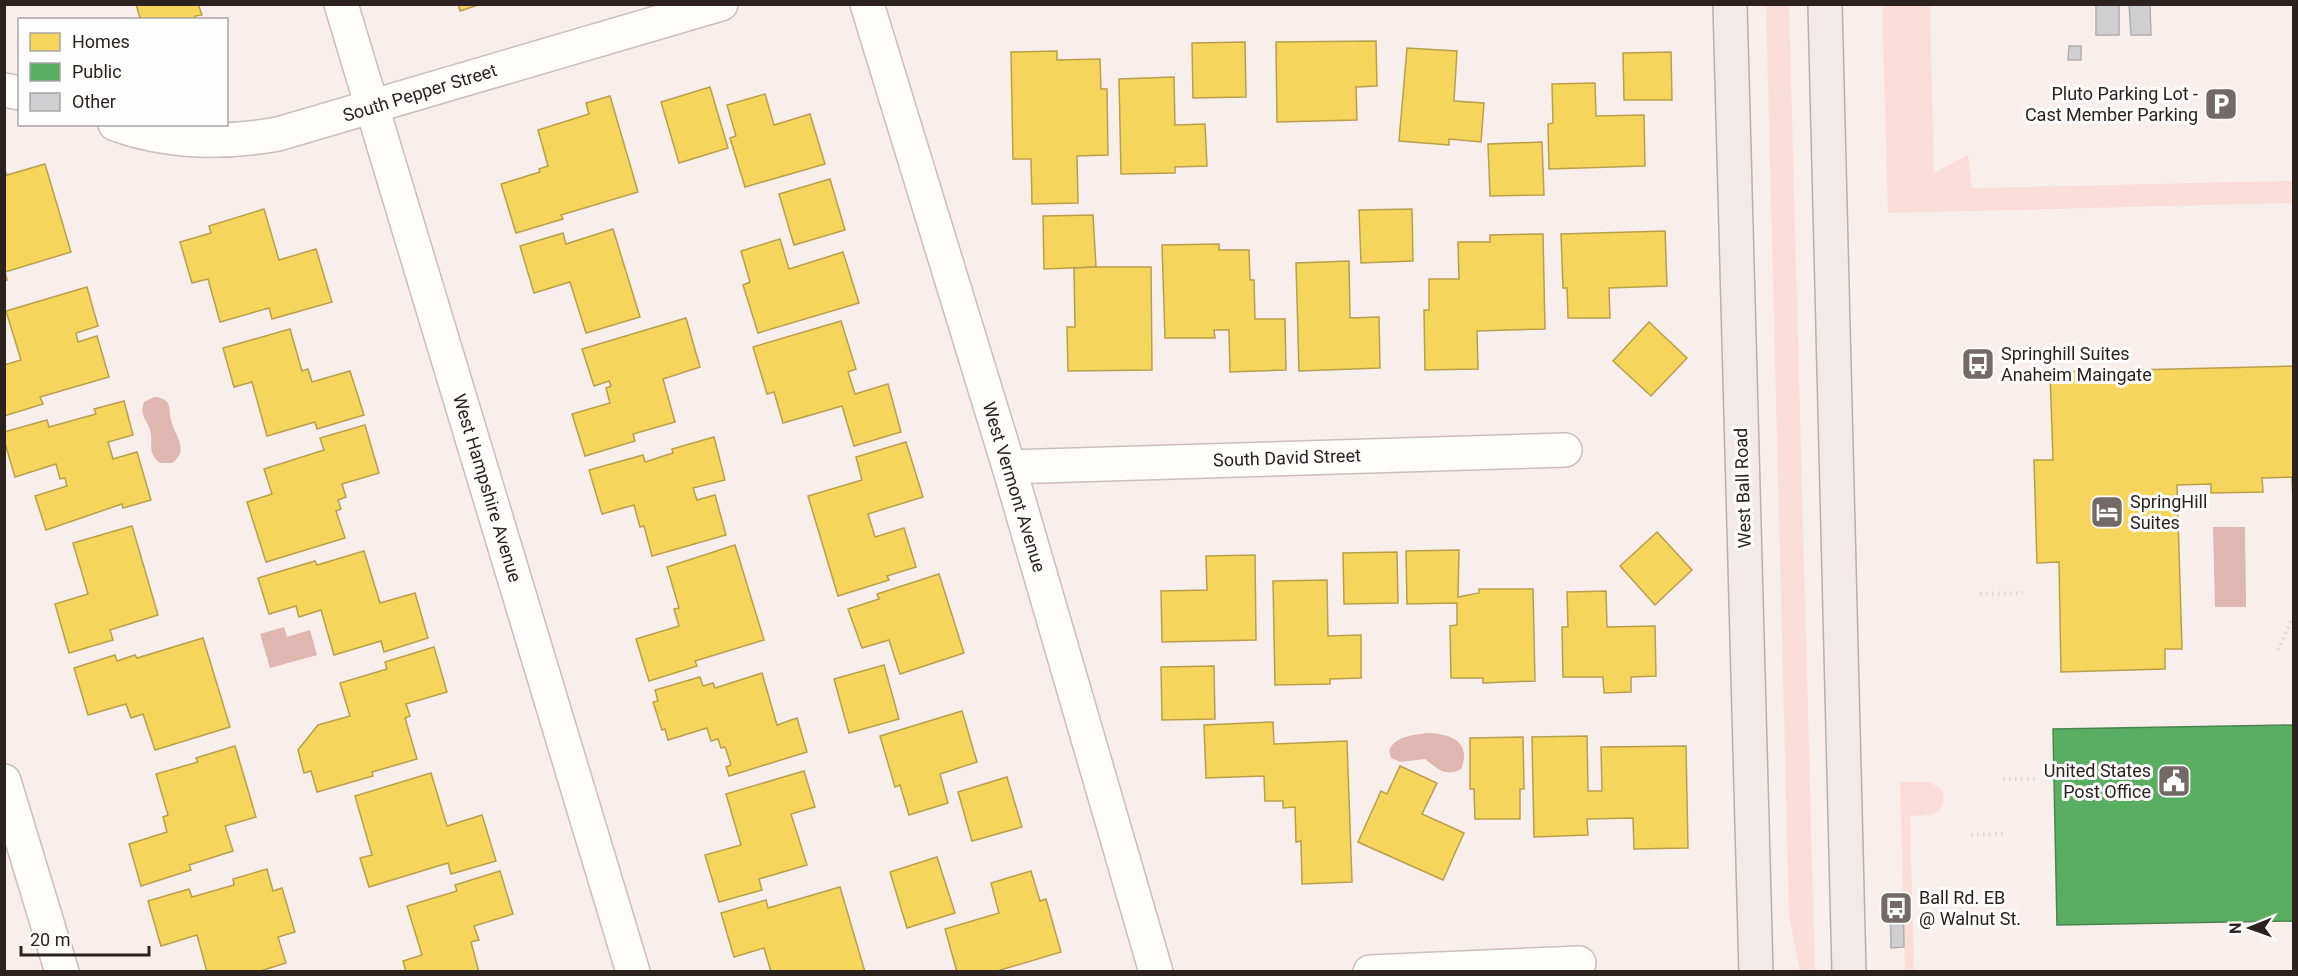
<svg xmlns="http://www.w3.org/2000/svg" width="2298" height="976" viewBox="0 0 2298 976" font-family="Roboto,sans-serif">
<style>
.green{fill:#faddd9}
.water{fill:#dfb6b0}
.homes{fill:#f6d55c;stroke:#b99f4a;stroke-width:1.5}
.public{fill:#5aae61;stroke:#4c844d;stroke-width:1.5}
.building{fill:#cfcfd1;stroke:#afafb0;stroke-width:1.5}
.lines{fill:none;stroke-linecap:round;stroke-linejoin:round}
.street-casing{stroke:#c8bfbd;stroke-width:36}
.primary-casing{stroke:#bcacaa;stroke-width:36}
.path{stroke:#dad7d6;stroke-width:4;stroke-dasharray:1.5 4.5;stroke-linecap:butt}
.street{stroke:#fefdfc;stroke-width:33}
.primary{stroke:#f1eae9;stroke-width:33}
.labels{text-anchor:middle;stroke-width:6;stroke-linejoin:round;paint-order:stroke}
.street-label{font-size:18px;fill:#2b211f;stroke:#fdfdfd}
.poi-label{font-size:18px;fill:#2b211f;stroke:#fdfdfd;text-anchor:start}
</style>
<rect width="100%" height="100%" fill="#f8efed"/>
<g class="green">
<polygon points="1766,5 1789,5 1815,971 1800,971 1789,916"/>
<polygon points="1882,5 1930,5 1934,173 1968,155 1972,188 2293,181 2293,203 1888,213"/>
<path d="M1900 782H1930L1943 791C1946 818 1928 815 1910 816L1914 971H1905Z"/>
</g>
<g class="water">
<path d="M154 397C159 397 163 398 167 402 171 408 169 414 171 420 175 436 190 451 172 463H160C146 452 154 443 150 430 147 419 139 416 144 402Z"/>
<polygon points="2213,527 2245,527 2246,607 2215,607"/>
<polygon points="284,627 287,637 310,630 317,655 270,668 260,634"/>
<path d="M1429 733C1452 734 1472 743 1461 769 1446 778 1437 768 1425 759L1400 762 1391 758 1389 750C1397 735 1414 735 1429 733Z"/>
</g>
<g class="homes">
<polygon points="136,4 198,4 202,15 195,16 196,20 134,20 140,18"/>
<polygon points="458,4 481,4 460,11"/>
<polygon points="1376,41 1377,86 1356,87 1357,120 1277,122 1276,42"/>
<polygon points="1245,42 1246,97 1193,98 1192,43"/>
<polygon points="1407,48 1457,51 1454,101 1484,103 1481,142 1449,139 1449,145 1399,141"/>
<polygon points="1057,51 1057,60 1100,59 1101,89 1107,89 1108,155 1077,156 1078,203 1032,204 1031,159 1013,159 1011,52"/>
<polygon points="1671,52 1672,100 1624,100 1623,53"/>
<polygon points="1174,77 1175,125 1205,124 1207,166 1175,167 1175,173 1121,174 1119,79"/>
<polygon points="1595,83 1596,116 1644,115 1645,166 1549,169 1548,124 1553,123 1552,84"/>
<polygon points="710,87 728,148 679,163 661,102"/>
<polygon points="765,94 774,125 810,114 825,164 745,187 730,138 736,136 727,105"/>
<polygon points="610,96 638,192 561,215 563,219 516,233 501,184 540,172 539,169 548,166 538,130 589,114 586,103"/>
<polygon points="1542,142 1544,195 1490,196 1488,144"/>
<polygon points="45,164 71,252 5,272 7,280 4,281 4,168 7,175"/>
<polygon points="830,179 845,230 794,245 779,194"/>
<polygon points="264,209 279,260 316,249 332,302 272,319 269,308 220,322 208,279 192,283 180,242 211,233 209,226"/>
<polygon points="1412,209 1413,261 1361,263 1359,210"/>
<polygon points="1093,215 1096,267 1044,269 1043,216"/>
<polygon points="613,229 640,317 586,333 570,282 534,293 520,246 563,233 566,244"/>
<polygon points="1665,231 1667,286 1609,288 1610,318 1568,318 1567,288 1563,288 1561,234"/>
<polygon points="1543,234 1545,329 1477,331 1478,369 1425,370 1424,310 1429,310 1429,279 1459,279 1458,242 1490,242 1490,235"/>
<polygon points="780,239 789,269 843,252 859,303 758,333 743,285 750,282 741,251"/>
<polygon points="1219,244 1219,250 1249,250 1250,280 1254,280 1255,319 1285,319 1286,370 1230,372 1229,330 1214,330 1215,338 1165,338 1162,245"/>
<polygon points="1349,261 1350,318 1379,317 1380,368 1299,371 1296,263"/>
<polygon points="1096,267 1151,267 1152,370 1068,371 1067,327 1075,327 1074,268"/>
<polygon points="87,287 98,326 76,333 78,342 97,336 109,377 40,397 43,404 4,416 4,365 21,360 6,311"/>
<polygon points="686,318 700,367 663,379 675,422 633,434 635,441 585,456 572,414 610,403 606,388 611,386 609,381 594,386 582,349"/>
<polygon points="841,321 856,369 848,372 855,394 888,384 901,432 854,446 842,406 783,423 774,392 767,394 753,347"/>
<polygon points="1649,322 1687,358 1651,396 1613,361"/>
<polygon points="290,329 302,371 308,369 312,382 350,371 364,415 317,429 315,422 267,436 252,382 234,387 223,348"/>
<polygon points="2294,366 2294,531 2292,477 2262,478 2263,492 2211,493 2211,484 2177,485 2182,649 2165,649 2165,669 2061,672 2059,562 2037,563 2034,460 2053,460 2050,372"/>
<polygon points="124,401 133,435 108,442 113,459 137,452 151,500 123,508 122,504 46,530 35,496 67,486 65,478 60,479 56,464 15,477 4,440 4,432 47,420 49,427 96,414 94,409"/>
<polygon points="365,425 379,473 342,484 346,497 338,500 341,509 336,511 345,538 266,562 247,502 272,494 264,469 324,450 320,438"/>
<polygon points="714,437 725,480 693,488 697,500 715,495 726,535 652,556 644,526 640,527 634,505 602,514 589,470 643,455 645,462 673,453 672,449"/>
<polygon points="906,442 923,497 868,514 875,537 904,528 916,567 887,576 889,580 838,596 808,496 862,480 856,457"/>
<polygon points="132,526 158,615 110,630 113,640 69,653 55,604 88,594 73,543"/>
<polygon points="1657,532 1692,570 1655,605 1620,566"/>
<polygon points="735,545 764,640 695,661 697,666 649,681 636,639 679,626 674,609 679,608 667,567"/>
<polygon points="1459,550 1458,597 1479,593 1479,589 1533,589 1535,681 1483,683 1483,678 1451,678 1450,626 1457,625 1457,603 1407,604 1406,551"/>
<polygon points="364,551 380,603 415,593 428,638 384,652 381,641 334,655 321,610 299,617 296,606 269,614 258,578 315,561 317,565"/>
<polygon points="1397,552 1398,603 1344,604 1343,553"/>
<polygon points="1255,555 1256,640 1162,642 1161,591 1207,590 1206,556"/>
<polygon points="939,574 964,653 900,674 889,640 862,648 848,609 879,599 877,594"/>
<polygon points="1327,580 1328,636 1361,635 1361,678 1330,679 1330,684 1275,685 1273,581"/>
<polygon points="1606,591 1607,627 1655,626 1656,676 1631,677 1631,692 1604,693 1603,677 1563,677 1562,627 1568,627 1567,592"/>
<polygon points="203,638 230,727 155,750 143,714 131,718 126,704 88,715 74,668 115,655 117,661 135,655 137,658"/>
<polygon points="434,647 447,692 406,704 410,716 405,718 417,759 372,772 373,776 317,792 311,771 304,773 298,750 318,725 350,716 340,683 387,669 385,662"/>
<polygon points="884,665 899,719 849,733 834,679"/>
<polygon points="1214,666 1215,719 1162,720 1161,667"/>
<polygon points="762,673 777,725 797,718 807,752 729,776 726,767 731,765 725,747 721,748 718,739 711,741 707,728 668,740 665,729 662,730 653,702 658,701 655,690 700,677 703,686 713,683 715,688"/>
<polygon points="962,711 977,762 940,774 948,803 909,815 900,785 895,787 880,736"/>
<polygon points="1273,722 1274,744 1347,741 1352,882 1302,884 1301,841 1296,842 1295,807 1283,808 1283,801 1265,801 1264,776 1206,778 1204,725"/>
<polygon points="1587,736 1588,791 1602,791 1601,747 1686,746 1688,848 1634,849 1633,818 1587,819 1588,835 1534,837 1532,737"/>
<polygon points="1523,737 1524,789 1520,789 1520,819 1475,819 1474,789 1470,789 1470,738"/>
<polygon points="235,746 256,817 225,826 233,851 189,865 191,870 141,886 129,844 167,832 163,817 168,815 156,774 198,762 196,758"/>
<polygon points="1400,766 1437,783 1422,814 1464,833 1443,880 1358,842 1381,791 1387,794"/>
<polygon points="804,771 815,807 791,814 807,865 759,879 762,890 719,902 705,855 741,845 726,794"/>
<polygon points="431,773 447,826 482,815 496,861 451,874 448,863 369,887 360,858 372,855 355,796"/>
<polygon points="1007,777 1022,827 972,841 958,792"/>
<polygon points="937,857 955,913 907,928 890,872"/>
<polygon points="267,869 273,891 282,888 295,932 278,937 286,963 257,972 207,972 197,935 161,946 148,901 189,889 192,897 234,885 233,879"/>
<polygon points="500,871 513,914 474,926 479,940 471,942 479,972 406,972 403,961 422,955 407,906 457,891 455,885"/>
<polygon points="1031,871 1040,901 1046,899 1061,952 994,972 957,972 945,929 999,913 991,883"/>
<polygon points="840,887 865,972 771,972 764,948 734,957 721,913 766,900 768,908"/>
</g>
<polygon class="public" points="2294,725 2294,921 2057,925 2053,729"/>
<g class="building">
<rect x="2096" y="4" width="23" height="31"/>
<polygon points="2129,4 2150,4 2151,35 2131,35"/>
<polygon points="2069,46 2081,46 2081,60 2068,60"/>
<polygon points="1890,893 1903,893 1904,947 1891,948"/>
</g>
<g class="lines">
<g class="street-casing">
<g id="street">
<polyline points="341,4 633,972"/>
<polyline points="867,4 1009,467 1156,972"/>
<polyline points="4,90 20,93"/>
<path d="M115 124C168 143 223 144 278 134L721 4"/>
<polyline points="1009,467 1565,450"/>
<polyline points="4,781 62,972"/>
<polyline points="1370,972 1579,963"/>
</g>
</g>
<g class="primary-casing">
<g id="primary">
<polyline points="1730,4 1756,972"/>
<polyline points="1825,4 1849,972"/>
</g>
</g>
<g class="path">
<polyline points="1980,594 2023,593"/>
<polyline points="2278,650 2292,619"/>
<polyline points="2003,779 2038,779"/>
<polyline points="1971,835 2003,834"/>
</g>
<use href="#street" class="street"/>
<use href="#primary" class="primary"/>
</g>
<defs>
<g id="parking-square" transform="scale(1.725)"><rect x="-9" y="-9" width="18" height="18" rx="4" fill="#736967" stroke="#fdfdfd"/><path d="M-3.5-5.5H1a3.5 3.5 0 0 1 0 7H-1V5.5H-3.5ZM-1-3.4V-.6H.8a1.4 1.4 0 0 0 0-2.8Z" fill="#fff"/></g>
<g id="bus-square" transform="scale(1.725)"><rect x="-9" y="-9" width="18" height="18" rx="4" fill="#736967" stroke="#fdfdfd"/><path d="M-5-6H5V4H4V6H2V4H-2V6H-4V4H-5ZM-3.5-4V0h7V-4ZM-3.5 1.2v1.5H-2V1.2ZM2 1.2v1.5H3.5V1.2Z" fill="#fff"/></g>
<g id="hotel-square" transform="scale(1.725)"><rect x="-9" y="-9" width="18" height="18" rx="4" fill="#736967" stroke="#fdfdfd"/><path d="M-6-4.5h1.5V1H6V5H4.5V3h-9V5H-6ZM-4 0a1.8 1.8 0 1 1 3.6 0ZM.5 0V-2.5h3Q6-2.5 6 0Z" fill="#fff"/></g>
<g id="civic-square" transform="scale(1.725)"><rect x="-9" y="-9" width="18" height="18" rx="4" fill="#736967" stroke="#fdfdfd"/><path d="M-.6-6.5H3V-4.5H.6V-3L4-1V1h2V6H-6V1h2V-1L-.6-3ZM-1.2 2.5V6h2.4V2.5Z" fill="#fff"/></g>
</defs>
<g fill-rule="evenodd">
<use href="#parking-square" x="2221" y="104"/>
<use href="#bus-square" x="1978" y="364"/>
<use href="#hotel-square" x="2107" y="512"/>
<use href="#civic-square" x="2174" y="781"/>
<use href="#bus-square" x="1896" y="908"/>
</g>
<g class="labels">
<g class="street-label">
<text transform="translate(420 93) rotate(-17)" y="6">South Pepper Street</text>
<text transform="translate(1287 458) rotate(-2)" y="6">South David Street</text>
<text transform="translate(1014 487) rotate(73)" y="6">West Vermont Avenue</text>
<text transform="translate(487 488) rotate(73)" y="6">West Hampshire Avenue</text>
<text transform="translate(1743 488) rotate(-92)" y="6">West Ball Road</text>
</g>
<g class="poi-label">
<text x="2198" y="100" text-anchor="end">Pluto Parking Lot -<tspan x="2198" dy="21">Cast Member Parking</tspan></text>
<text x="2001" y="360">Springhill Suites<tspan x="2001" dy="21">Anaheim Maingate</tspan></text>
<text x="2130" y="508">SpringHill<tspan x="2130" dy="21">Suites</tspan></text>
<text x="2151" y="777" text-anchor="end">United States<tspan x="2151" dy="21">Post Office</tspan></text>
<text x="1919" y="904">Ball Rd. EB<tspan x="1919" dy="21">@ Walnut St.</tspan></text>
</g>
</g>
<rect width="2298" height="976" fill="none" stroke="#2b211f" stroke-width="12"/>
<rect x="18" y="18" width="210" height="108" fill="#fdfdfd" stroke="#a9a5a4" stroke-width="1.5"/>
<rect x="30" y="33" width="30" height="18" fill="#f6d55c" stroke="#a9a5a4" stroke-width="1.5"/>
<text x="72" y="48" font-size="18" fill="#2b211f">Homes</text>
<rect x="30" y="63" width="30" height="18" fill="#5aae61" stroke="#a9a5a4" stroke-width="1.5"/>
<text x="72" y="78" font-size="18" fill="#2b211f">Public</text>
<rect x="30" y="93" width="30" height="18" fill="#cfcfd1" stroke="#a9a5a4" stroke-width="1.5"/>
<text x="72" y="108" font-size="18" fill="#2b211f">Other</text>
<g transform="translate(2250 928) rotate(269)" stroke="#fdfdfd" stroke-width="4.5" paint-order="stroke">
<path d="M0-4.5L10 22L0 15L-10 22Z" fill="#2b211f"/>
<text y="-9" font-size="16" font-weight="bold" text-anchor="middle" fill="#2b211f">N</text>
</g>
<path d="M21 946v9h128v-9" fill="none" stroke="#2b211f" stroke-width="3"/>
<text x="30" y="946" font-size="18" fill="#2b211f" stroke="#fdfdfd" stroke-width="4.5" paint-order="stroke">20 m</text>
</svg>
